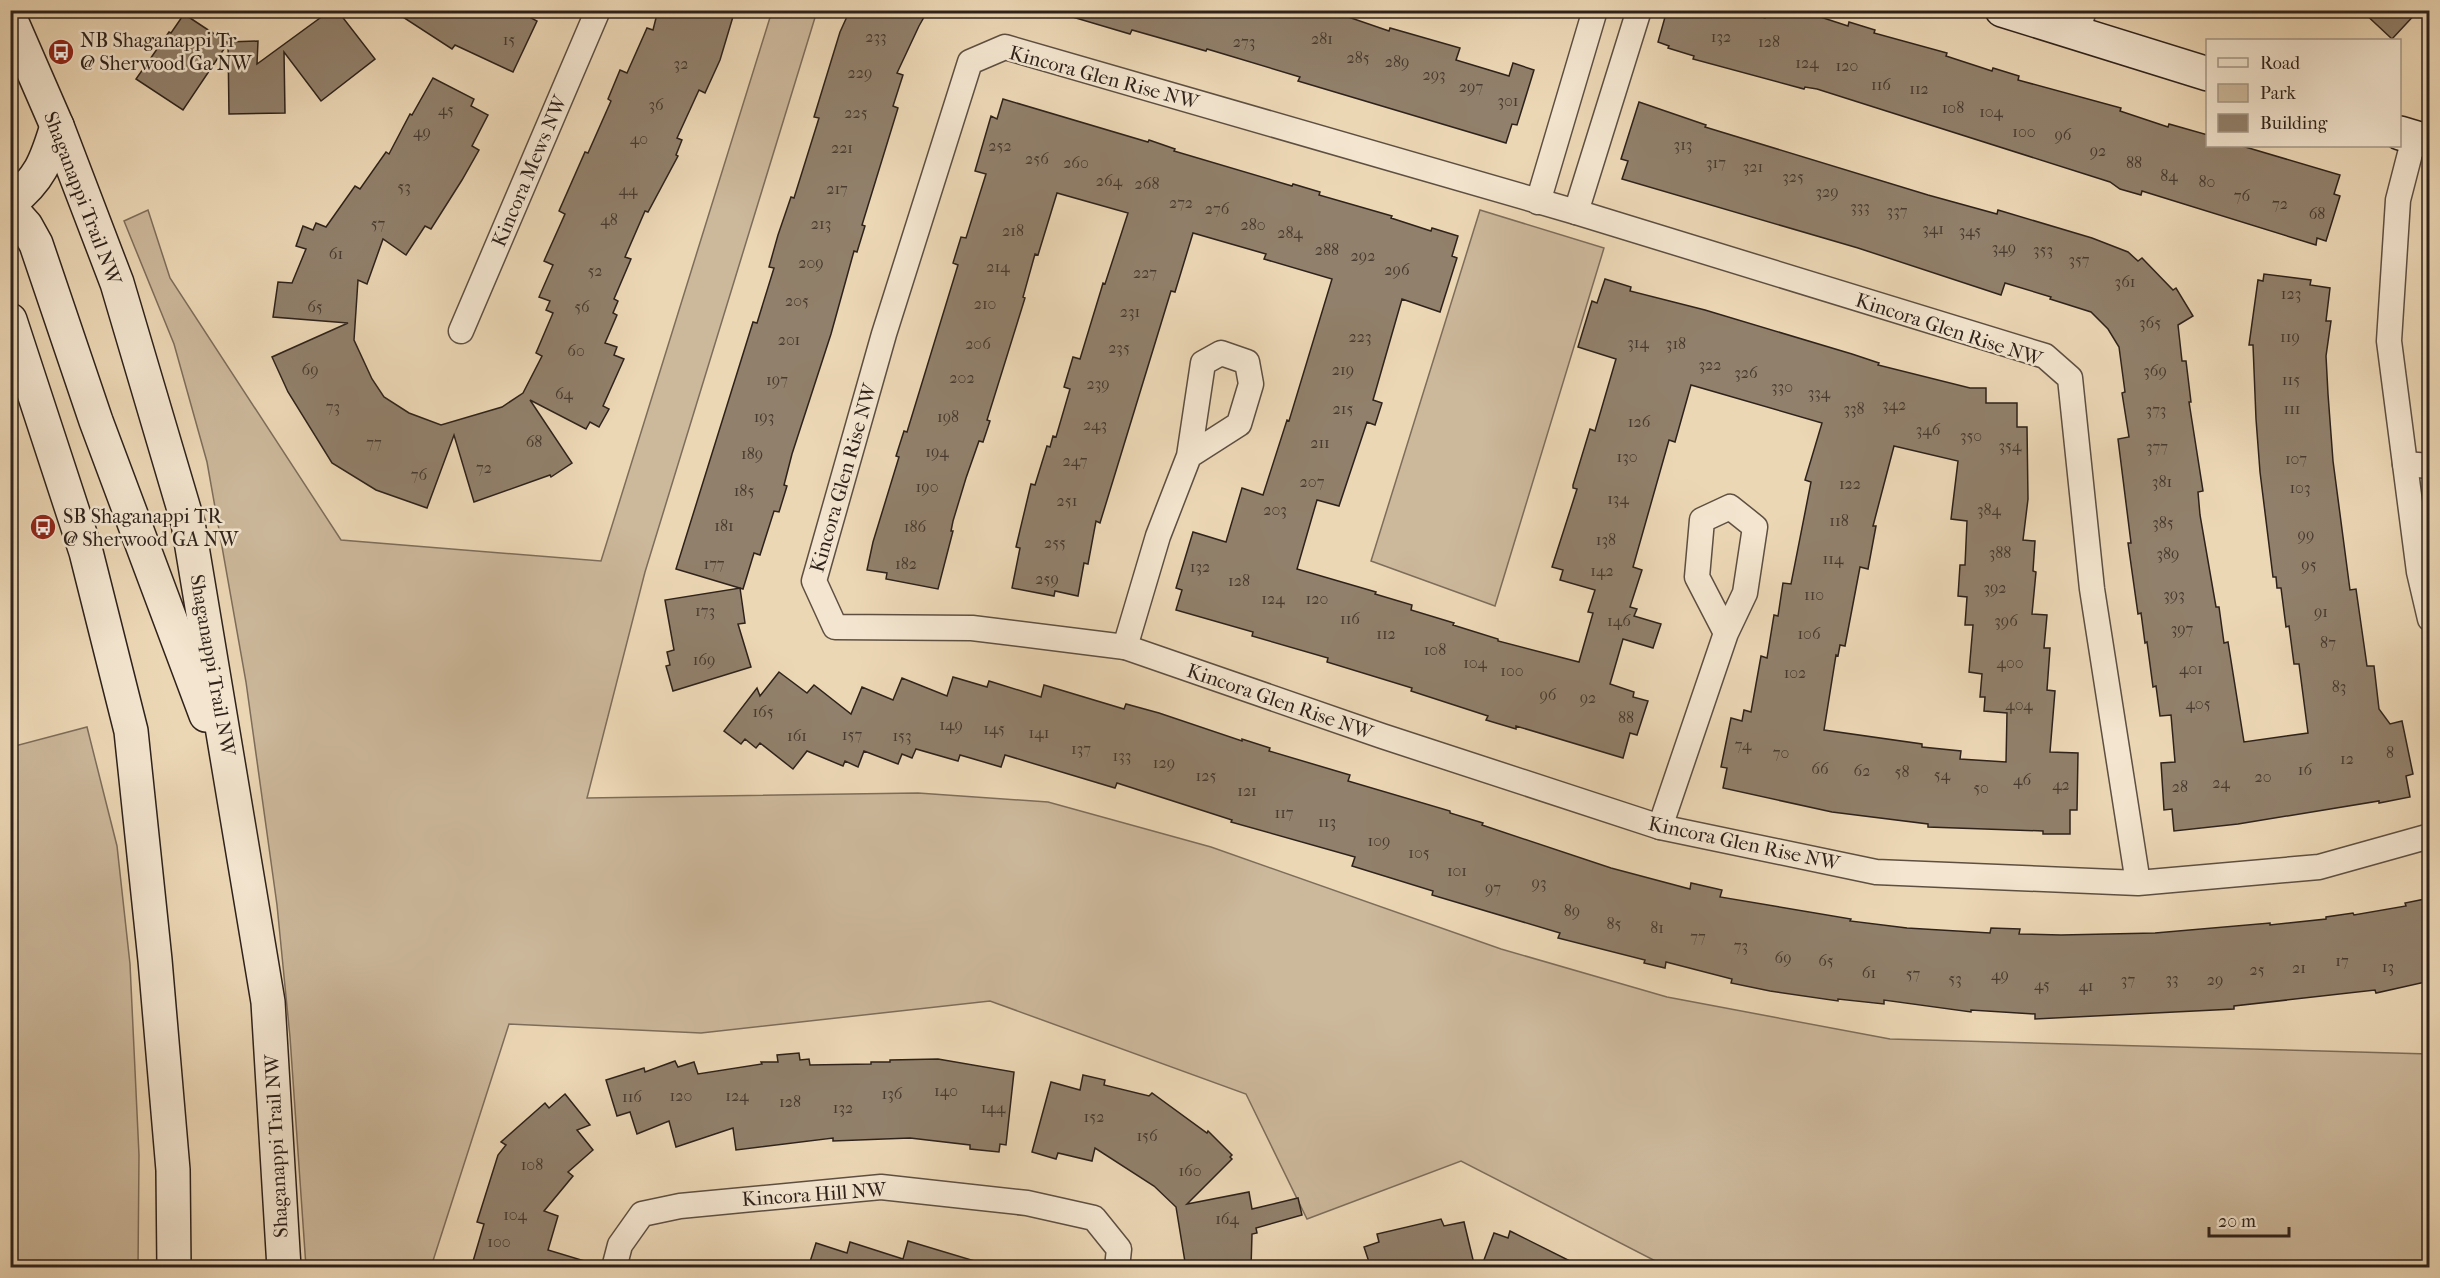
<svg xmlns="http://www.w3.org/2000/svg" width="2440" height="1278" viewBox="0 0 2440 1278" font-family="'IM FELL French Canon',serif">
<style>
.green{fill:#ccb89b;stroke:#7d6d5b;stroke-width:1.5}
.building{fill:#91806b;stroke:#2e221b;stroke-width:1.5;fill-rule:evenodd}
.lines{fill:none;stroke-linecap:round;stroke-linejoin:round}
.street-casing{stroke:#5e4f42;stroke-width:27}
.secondary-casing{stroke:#2e221b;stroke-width:36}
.street{stroke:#f3e5cf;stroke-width:24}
.secondary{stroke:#f3e5cf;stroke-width:33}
.labels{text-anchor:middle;stroke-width:5;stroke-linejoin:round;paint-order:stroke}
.number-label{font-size:16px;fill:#473a2f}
.poi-label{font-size:20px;fill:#2e221b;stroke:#f3e5cf;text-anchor:start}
.street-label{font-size:20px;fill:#2e221b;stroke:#f3e5cf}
</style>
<rect width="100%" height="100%" fill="#ecd7b5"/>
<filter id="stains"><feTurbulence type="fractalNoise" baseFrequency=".00333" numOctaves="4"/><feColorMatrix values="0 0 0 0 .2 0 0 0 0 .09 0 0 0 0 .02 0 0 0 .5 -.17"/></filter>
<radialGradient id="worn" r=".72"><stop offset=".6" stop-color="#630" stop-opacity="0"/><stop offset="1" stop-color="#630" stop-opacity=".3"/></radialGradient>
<g class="green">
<polygon points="772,11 817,11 645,572 587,798 918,793 1048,802 1211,847 1501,949 1667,997 1890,1039 2429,1054 2429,1267 1667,1267 1461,1161 1307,1219 1246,1094 990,1001 701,1033 509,1024 431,1267 306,1267 290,1037 277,905 246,682 207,462 174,344 124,221 148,210 170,278 341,540 601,561"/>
<polygon points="1480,210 1604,248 1495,606 1371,561"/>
<polygon points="87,727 117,846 130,964 139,1155 138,1267 11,1267 11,747"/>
</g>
<g class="building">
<polygon points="331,10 337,10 375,59 321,101 284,52 285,113 229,114 228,42 258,41 257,64"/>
<polygon points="392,10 535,10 531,18 537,21 513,72 455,45 452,49"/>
<polygon points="658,10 735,10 720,60 705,93 699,90 677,138 682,140 676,155 678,156 648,212 645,211 625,257 631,259 614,299 618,301 613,313 617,315 605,343 617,347 614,355 624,359 603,406 609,409 599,427 590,422 586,429 530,400 572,463 551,477 550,475 474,502 454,435 427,508 376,490 332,463 288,392 272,357 348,323 273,317 278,282 292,283 306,249 296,246 303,226 313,230 316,223 326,227 355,186 360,189 386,152 389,154 410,114 412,115 433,78 474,99 471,106 488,115 472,146 479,150 462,180 431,229 425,226 406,255 383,239 367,284 358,280 354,340 372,379 384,397 409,413 441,425 502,407 523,393 542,356 536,353 553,313 546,310 550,301 539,297 553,265 544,261 565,214 559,211 585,152 588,153 611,101 608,99 620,70 627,73 647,28 653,30"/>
<polygon points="850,10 928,10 919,26 897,73 903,75 893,106 898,108 862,225 865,226 857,252 854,251 831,334 792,454 784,485 787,486 779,512 774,511 760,555 754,553 743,589 676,569 753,322 757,323 774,268 769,267 778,235 791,197 794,198 819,118 814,117 840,32"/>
<polygon points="1070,10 1328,10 1389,31 1390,28 1460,48 1456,60 1509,76 1513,63 1534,70 1517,125 1512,124 1506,143 1298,81 1300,77 1207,49 1206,51 1132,30 1130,34 1069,16"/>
<polygon points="1667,10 1742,10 1765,18 1767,10 1799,10 1848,26 1849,22 1875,30 1874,33 1947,53 1946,56 1992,71 1993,68 2019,76 2018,80 2121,108 2120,111 2168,127 2169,124 2208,135 2208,146 2242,146 2340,175 2334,194 2340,196 2326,241 2317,238 2316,245 2142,191 2141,195 2120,189 2110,182 1817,89 1805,87 1804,89 1693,59 1694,56 1668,48 1669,46 1658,42"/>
<polygon points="2361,10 2419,10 2392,39"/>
<polygon points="184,14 228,43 183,110 136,79 169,32 171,33"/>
<path d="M1003 99 1148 142 1149 140 1175 149 1174 151 1292 186 1293 184 1320 192 1319 195 1392 216 1391 218 1431 231 1432 228 1458 236 1452 256 1457 258 1440 312 1402 299 1373 400 1382 403 1375 425 1367 422 1339 506 1317 500 1297 569 1376 592 1375 594 1412 605 1411 610 1454 623 1453 625 1498 639V641L1579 662 1593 613 1588 612 1595 590 1560 580 1563 570 1552 567 1577 489 1573 488V485L1590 429 1595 431 1616 359 1578 347 1592 301 1597 303 1605 279 1631 287 1630 291 1705 310 1852 354 1879 363 1878 365 1970 388H1986V403H2017V427H2027L2028 499 2023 540 2035 541 2033 571 2036 572 2032 614 2047 615 2044 648H2050L2047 690 2055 691 2050 752 2078 753 2077 810H2070V834H2043V831L1928 827V824L1832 812 1723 788 1727 768 1721 767 1731 718 1742 721 1744 710 1751 712 1761 656 1767 658 1774 615 1778 616 1783 583 1791 584 1811 482 1805 480 1822 423 1691 385 1675 442 1669 440 1633 567 1642 570 1630 607 1637 609 1634 616 1661 624 1653 648 1623 639 1610 684 1634 692 1633 697 1648 701 1637 735 1630 733 1623 758 1516 726V729L1486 720 1488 716 1411 691 1412 688 1327 662 1328 658 1252 636 1253 632 1176 610 1182 590 1176 588 1193 532 1226 542 1242 488 1263 495 1287 420 1289 421 1332 279 1264 259 1266 254 1193 233 1175 292 1171 291 1100 523 1096 521 1088 564 1084 563 1078 596 1055 591 1054 596 1012 588 1020 548 1016 547 1031 484 1035 485 1047 446 1050 447 1053 436 1056 437 1070 389 1064 387 1073 357 1080 359 1101 290 1103 283 1105 284 1128 213 1057 193 1038 255 1035 254 1023 297 1025 298 987 420 990 421 983 442 979 441 966 478 953 521 951 531H953L938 589 886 579 887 573 867 570 873 542 899 457 896 456 904 431 907 432 958 265 953 263 961 237 966 238 986 174 975 171 991 116 997 119ZM1894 446 1958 461 1951 519 1967 521 1965 565H1960L1958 596 1967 597 1965 625H1973L1969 672 1982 674 1980 697H1985L1984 711 2007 713 2006 762 1960 759 1961 751 1922 747V744L1824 730 1836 655 1838 656 1840 645 1845 646 1860 567 1868 569 1876 526H1873Z"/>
<polygon points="1639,102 1706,125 1705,127 1928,195 1997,214 1998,210 2092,238 2128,252 2138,261 2142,258 2173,290 2176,288 2193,316 2178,325 2182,361 2186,361 2191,402 2189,402 2203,491 2198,492 2200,515 2216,607 2219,607 2224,643 2228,642 2244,742 2308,733 2299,664 2294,664 2289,626 2286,627 2281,588 2277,588 2276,577 2273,577 2260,472 2256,419 2253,345 2249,345 2258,280 2263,281 2264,274 2311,280 2310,285 2330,288 2326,321 2331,321 2326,356 2328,394 2333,461 2350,590 2356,589 2367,666 2374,666 2379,709 2390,724 2402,721 2413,774 2406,776 2410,797 2379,803 2379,801 2238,824 2174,831 2172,809 2164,810 2161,763 2175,762 2171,715 2160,716 2156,686 2153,687 2147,642 2145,643 2141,613 2138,614 2128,543 2131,543 2118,439 2129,437 2122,393 2125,392 2119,347 2108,329 2091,312 2050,299 2051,297 2005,283 2001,295 1858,248 1622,179 1628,161 1621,159"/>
<polygon points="740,588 745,623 738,624 751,667 673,691 666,666 670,665 667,652 674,650 665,600"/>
<polygon points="779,672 807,693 814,685 851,714 862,687 893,700 902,678 947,696 953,677 987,687 989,681 1041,697 1044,685 1124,709 1126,704 1159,713 1242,741 1242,739 1270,748 1269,751 1350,775 1348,781 1450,811 1450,813 1483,823 1482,825 1611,868 1690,889 1691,883 1722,890 1720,897 1851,919 1850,921 1907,928 1990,933 1991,928 2020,929 2019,934 2061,935 2155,933 2270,923 2270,925 2326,919 2326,917 2353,913 2354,915 2406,906 2405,903 2430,898 2430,981 2376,993 2375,990 2234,1006 2234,1009 2035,1019 2035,1014 1971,1010 1971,1012 1884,1000 1884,1004 1838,999 1838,1001 1770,991 1731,983 1732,979 1666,962 1665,968 1644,963 1645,960 1558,938 1560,933 1432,895 1433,891 1352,866 1355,857 1231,822 1232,820 1117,783 1115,788 1005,755 1001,767 960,755 958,761 916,749 912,758 902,754 898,764 864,751 858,767 845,761 843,766 807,751 793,769 760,743 756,748 745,739 741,744 724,731 757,688 760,696"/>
<polygon points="799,1053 800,1060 809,1059 810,1065 871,1064 871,1062 890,1062 890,1060 938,1059 1014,1072 1006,1145 1000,1144 999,1152 970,1149 970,1145 910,1138 833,1141 833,1138 736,1150 733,1128 676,1147 669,1121 637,1134 630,1112 617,1116 606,1080 644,1068 645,1072 675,1061 678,1067 694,1062 698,1074 762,1064 761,1062 778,1062 777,1055"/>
<polygon points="1083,1075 1105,1080 1104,1085 1149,1096 1152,1093 1207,1133 1208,1131 1232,1155 1230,1157 1232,1159 1187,1204 1249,1192 1252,1209 1298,1198 1302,1215 1256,1228 1257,1233 1252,1234 1251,1268 1186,1268 1176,1207 1154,1186 1095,1148 1092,1161 1058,1153 1056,1159 1032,1152 1051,1082 1080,1090"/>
<polygon points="565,1094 590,1125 577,1130 593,1150 568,1172 573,1176 544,1211 558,1216 548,1250 588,1262 588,1268 471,1268 484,1224 477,1222 498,1155 506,1145 501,1142 545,1103 549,1108"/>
<polygon points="1441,1219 1444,1226 1464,1222 1475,1268 1371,1268 1364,1247 1379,1242 1377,1234"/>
<polygon points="1510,1231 1584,1268 1481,1268 1494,1233 1508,1238"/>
<polygon points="908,1241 978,1262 977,1268 808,1268 816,1243 847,1253 850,1242 903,1259"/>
</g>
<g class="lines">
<g class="street-casing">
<g id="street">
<polyline points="2077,33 2084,10"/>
<polyline points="2414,138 2398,200 2389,341 2419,572 2430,619"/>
<polyline points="1538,202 1595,10"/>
<polyline points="1576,212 1639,10"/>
<polyline points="461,331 598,10"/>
<polyline points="2405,464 2430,466"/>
<polyline points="1125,647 1158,536 1189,456 1203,363 1221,353 1247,362 1251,384 1239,424 1189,456"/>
<polyline points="1660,827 1726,633 1745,593 1755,527 1730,507 1702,520 1697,577 1726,633"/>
<polyline points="2138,883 2092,589 2070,378 2045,356 1576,212 1005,47 970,62 884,334 814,581 835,627 972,628 1125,647 1382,736 1660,827 1876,872 2138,883 2319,867 2430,836"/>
<polyline points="614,1268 620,1245 642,1214 680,1206 881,1187 1027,1203 1094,1218 1119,1249 1117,1268"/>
</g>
</g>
<g class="secondary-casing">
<g id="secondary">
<polyline points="2002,10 2208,74"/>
<polyline points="10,18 57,126 117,283 188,523 268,1002 284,1268"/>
<polyline points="2400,133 2430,142"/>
<path d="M10 203C40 179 46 162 57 126"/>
<polyline points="10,208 26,226 36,244 96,421 206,715"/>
<polyline points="10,320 86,552 131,731 155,960 173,1170 174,1268"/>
</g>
</g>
<use href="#street" class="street"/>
<use href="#secondary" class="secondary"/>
</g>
<defs>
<g id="bus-disc" transform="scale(1.35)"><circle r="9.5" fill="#8f2418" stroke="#f3e5cf"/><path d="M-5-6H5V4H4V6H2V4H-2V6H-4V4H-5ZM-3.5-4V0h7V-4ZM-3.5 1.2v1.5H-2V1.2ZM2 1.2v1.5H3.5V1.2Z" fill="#fff"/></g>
</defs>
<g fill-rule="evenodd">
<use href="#bus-disc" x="61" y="52"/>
<use href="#bus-disc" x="43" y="527"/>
</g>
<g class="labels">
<g class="number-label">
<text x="876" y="42">233</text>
<text x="1721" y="42">132</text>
<text x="1322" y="44">281</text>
<text x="509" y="45">15</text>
<text x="1244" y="47">273</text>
<text x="1769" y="47">128</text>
<text x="1358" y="63">285</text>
<text x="1397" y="67">289</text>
<text x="1807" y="68">124</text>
<text x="681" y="69">32</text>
<text x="1847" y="71">120</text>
<text x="860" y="78">229</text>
<text x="1434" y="80">293</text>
<text x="1881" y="90">116</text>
<text x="1471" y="92">297</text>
<text x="1919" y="94">112</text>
<text x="1508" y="106">301</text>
<text x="656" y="110">36</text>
<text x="1953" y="113">108</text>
<text x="446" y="115">45</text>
<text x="1991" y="117">104</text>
<text x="856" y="118">225</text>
<text x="422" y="137">49</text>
<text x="2024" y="137">100</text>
<text x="2063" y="140">96</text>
<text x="639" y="144">40</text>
<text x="1683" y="150">313</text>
<text x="1000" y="151">252</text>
<text x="842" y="153">221</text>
<text x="2098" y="156">92</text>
<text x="1037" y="164">256</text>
<text x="1076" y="168">260</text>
<text x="1716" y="168">317</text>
<text x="2134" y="168">88</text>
<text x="1753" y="172">321</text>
<text x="2169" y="181">84</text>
<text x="1793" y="182">325</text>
<text x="1109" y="186">264</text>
<text x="2207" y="187">80</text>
<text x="1147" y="189">268</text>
<text x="404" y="192">53</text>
<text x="837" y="194">217</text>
<text x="628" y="195">44</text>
<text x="1827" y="197">329</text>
<text x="2242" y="201">76</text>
<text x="1181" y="208">272</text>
<text x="2280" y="209">72</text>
<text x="1860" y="212">333</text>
<text x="1217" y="214">276</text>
<text x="1897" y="216">337</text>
<text x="2317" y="219">68</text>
<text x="609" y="225">48</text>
<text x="378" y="229">57</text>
<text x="821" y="229">213</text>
<text x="1253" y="230">280</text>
<text x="1933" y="234">341</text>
<text x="1013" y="236">218</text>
<text x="1970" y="236">345</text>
<text x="1290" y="238">284</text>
<text x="2004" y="253">349</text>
<text x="1327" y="255">288</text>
<text x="2043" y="255">353</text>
<text x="336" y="259">61</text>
<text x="1363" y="261">292</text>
<text x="2079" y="265">357</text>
<text x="811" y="268">209</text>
<text x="998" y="272">214</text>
<text x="1397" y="275">296</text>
<text x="595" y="276">52</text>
<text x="1145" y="278">227</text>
<text x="2125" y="287">361</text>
<text x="2291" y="299">123</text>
<text x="797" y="306">205</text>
<text x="985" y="309">210</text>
<text x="315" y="312">65</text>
<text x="582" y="312">56</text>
<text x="1130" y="317">231</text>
<text x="2150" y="328">365</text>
<text x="1360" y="342">223</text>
<text x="2290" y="342">119</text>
<text x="789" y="345">201</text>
<text x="1638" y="348">314</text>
<text x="978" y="349">206</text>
<text x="1676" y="349">318</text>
<text x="1119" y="353">235</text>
<text x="576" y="356">60</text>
<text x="1710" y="370">322</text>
<text x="310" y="375">69</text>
<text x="1343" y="375">219</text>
<text x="2155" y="376">369</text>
<text x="1746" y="378">326</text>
<text x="962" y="383">202</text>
<text x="777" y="385">197</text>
<text x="2291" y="385">115</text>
<text x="1098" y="389">239</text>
<text x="1782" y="392">330</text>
<text x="1819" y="398">334</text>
<text x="564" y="399">64</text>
<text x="1894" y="410">342</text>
<text x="333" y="412">73</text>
<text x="1343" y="414">215</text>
<text x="1854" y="414">338</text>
<text x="2292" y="414">111</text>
<text x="2156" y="415">373</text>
<text x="764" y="422">193</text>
<text x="948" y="422">198</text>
<text x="1639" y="427">126</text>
<text x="1095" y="430">243</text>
<text x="1928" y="435">346</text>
<text x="1971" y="441">350</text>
<text x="534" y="447">68</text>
<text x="374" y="448">77</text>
<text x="1320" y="448">211</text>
<text x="2010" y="451">354</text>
<text x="2157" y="452">377</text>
<text x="937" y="457">194</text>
<text x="752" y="459">189</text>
<text x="1627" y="462">130</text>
<text x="2296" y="464">107</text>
<text x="1075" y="466">247</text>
<text x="484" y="473">72</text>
<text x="419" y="480">76</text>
<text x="1312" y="487">207</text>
<text x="2162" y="487">381</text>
<text x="1850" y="489">122</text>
<text x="927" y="492">190</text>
<text x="2300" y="493">103</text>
<text x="744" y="496">185</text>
<text x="1618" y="504">134</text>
<text x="1067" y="506">251</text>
<text x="1275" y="515">203</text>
<text x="1989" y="515">384</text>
<text x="1839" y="526">118</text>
<text x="2163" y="528">385</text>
<text x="724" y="531">181</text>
<text x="915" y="532">186</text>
<text x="2306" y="540">99</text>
<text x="1606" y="545">138</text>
<text x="1055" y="548">255</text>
<text x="2000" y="558">388</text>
<text x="2168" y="559">389</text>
<text x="1833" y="564">114</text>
<text x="714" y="569">177</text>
<text x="906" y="569">182</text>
<text x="2309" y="570">95</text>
<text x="1200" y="572">132</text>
<text x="1602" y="576">142</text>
<text x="1047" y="584">259</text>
<text x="1239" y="586">128</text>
<text x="1995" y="593">392</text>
<text x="1814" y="600">110</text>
<text x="2174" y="600">393</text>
<text x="1273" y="604">124</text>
<text x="1317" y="604">120</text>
<text x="705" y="616">173</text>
<text x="2321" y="617">91</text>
<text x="1350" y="624">116</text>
<text x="1619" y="626">146</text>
<text x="2006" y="626">396</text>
<text x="2182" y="634">397</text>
<text x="1386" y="639">112</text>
<text x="1809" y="639">106</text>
<text x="2328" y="648">87</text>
<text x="1435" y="655">108</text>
<text x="704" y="665">169</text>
<text x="1475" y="668">104</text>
<text x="2010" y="668">400</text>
<text x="2191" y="674">401</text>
<text x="1512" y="676">100</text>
<text x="1795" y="678">102</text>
<text x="2339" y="692">83</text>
<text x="1548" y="700">96</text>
<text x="1588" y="703">92</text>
<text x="2198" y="709">405</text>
<text x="2019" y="710">404</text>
<text x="763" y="717">165</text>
<text x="1626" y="723">88</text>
<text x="951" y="730">149</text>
<text x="994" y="734">145</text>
<text x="1039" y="738">141</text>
<text x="852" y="740">157</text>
<text x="797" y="741">161</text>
<text x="902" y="741">153</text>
<text x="1743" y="750">74</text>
<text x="1081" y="754">137</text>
<text x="1781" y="758">70</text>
<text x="2390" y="758">8</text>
<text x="1122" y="761">133</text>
<text x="2347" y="764">12</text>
<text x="1164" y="768">129</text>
<text x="1820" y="774">66</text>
<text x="2305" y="775">16</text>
<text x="1862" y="776">62</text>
<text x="1902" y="777">58</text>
<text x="1942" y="780">54</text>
<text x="1206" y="781">125</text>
<text x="2263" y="782">20</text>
<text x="2022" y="785">46</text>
<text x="2221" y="788">24</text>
<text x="2061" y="790">42</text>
<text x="2180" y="792">28</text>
<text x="1981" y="793">50</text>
<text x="1247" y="796">121</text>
<text x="1284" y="818">117</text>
<text x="1327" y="827">113</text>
<text x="1379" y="846">109</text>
<text x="1419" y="858">105</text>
<text x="1457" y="876">101</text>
<text x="1539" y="888">93</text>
<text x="1493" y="893">97</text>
<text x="1572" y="916">89</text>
<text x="1614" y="929">85</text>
<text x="1657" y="933">81</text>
<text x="1698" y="942">77</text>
<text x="1741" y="951">73</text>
<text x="1783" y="963">69</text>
<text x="1826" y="966">65</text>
<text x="2342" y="966">17</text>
<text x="2388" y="972">13</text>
<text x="2299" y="973">21</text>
<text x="2257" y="975">25</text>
<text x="1869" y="978">61</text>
<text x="1913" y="979">57</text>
<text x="2000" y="980">49</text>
<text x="1955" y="984">53</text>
<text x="2172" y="984">33</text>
<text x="2128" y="985">37</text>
<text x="2215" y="985">29</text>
<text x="2042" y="990">45</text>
<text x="2086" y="991">41</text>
<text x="946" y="1096">140</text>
<text x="892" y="1099">136</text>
<text x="681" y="1101">120</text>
<text x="737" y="1101">124</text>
<text x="632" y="1102">116</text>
<text x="790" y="1107">128</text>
<text x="843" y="1113">132</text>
<text x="993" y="1113">144</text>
<text x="1094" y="1122">152</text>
<text x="1147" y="1141">156</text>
<text x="532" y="1170">108</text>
<text x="1190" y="1176">160</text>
<text x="515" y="1220">104</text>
<text x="1227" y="1224">164</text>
<text x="499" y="1247">100</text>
</g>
<g class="poi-label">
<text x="80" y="47">NB Shaganappi Tr<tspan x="80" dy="23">@ Sherwood Ga NW</tspan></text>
<text x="63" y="523">SB Shaganappi TR<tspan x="63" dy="23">@ Sherwood GA NW</tspan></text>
</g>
<g class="street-label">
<text transform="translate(1104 77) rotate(15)" y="7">Kincora Glen Rise NW</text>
<text transform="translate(529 171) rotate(-67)" y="7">Kincora Mews NW</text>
<text transform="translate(83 198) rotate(69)" y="7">Shaganappi Trail NW</text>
<text transform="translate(1949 329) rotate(18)" y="7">Kincora Glen Rise NW</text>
<text transform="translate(843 478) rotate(-74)" y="7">Kincora Glen Rise NW</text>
<text transform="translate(213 665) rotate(80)" y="7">Shaganappi Trail NW</text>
<text transform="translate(1280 701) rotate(19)" y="7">Kincora Glen Rise NW</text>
<text transform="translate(1744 843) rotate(12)" y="7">Kincora Glen Rise NW</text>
<text transform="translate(276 1146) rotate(-93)" y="7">Shaganappi Trail NW</text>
<text transform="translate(814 1194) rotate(-4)" y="7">Kincora Hill NW</text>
</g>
</g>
<rect width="2440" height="1278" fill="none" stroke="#ecd7b5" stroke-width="36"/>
<rect x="12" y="12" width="2416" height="1254" fill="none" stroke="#2e221b" stroke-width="3"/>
<rect x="18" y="18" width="2404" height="1242" fill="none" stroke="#2e221b" stroke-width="1.5"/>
<rect x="2206" y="39" width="195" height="108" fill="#f3e5cf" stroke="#a49787" stroke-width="1.5"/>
<rect x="2218" y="58" width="30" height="9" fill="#f3e5cf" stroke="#a49787" stroke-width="1.5"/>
<text x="2260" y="69" font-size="18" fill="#2e221b">Road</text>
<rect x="2218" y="84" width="30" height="18" fill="#ccb89b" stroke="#a49787" stroke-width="1.5"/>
<text x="2260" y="99" font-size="18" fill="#2e221b">Park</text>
<rect x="2218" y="114" width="30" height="18" fill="#91806b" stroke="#a49787" stroke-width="1.5"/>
<text x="2260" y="129" font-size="18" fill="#2e221b">Building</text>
<path d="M2209 1227v9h80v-9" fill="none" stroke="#2e221b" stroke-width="3"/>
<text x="2218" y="1227" font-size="18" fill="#2e221b" stroke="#f3e5cf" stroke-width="4.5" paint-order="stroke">20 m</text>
<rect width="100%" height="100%" filter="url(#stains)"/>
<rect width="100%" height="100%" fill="url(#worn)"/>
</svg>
